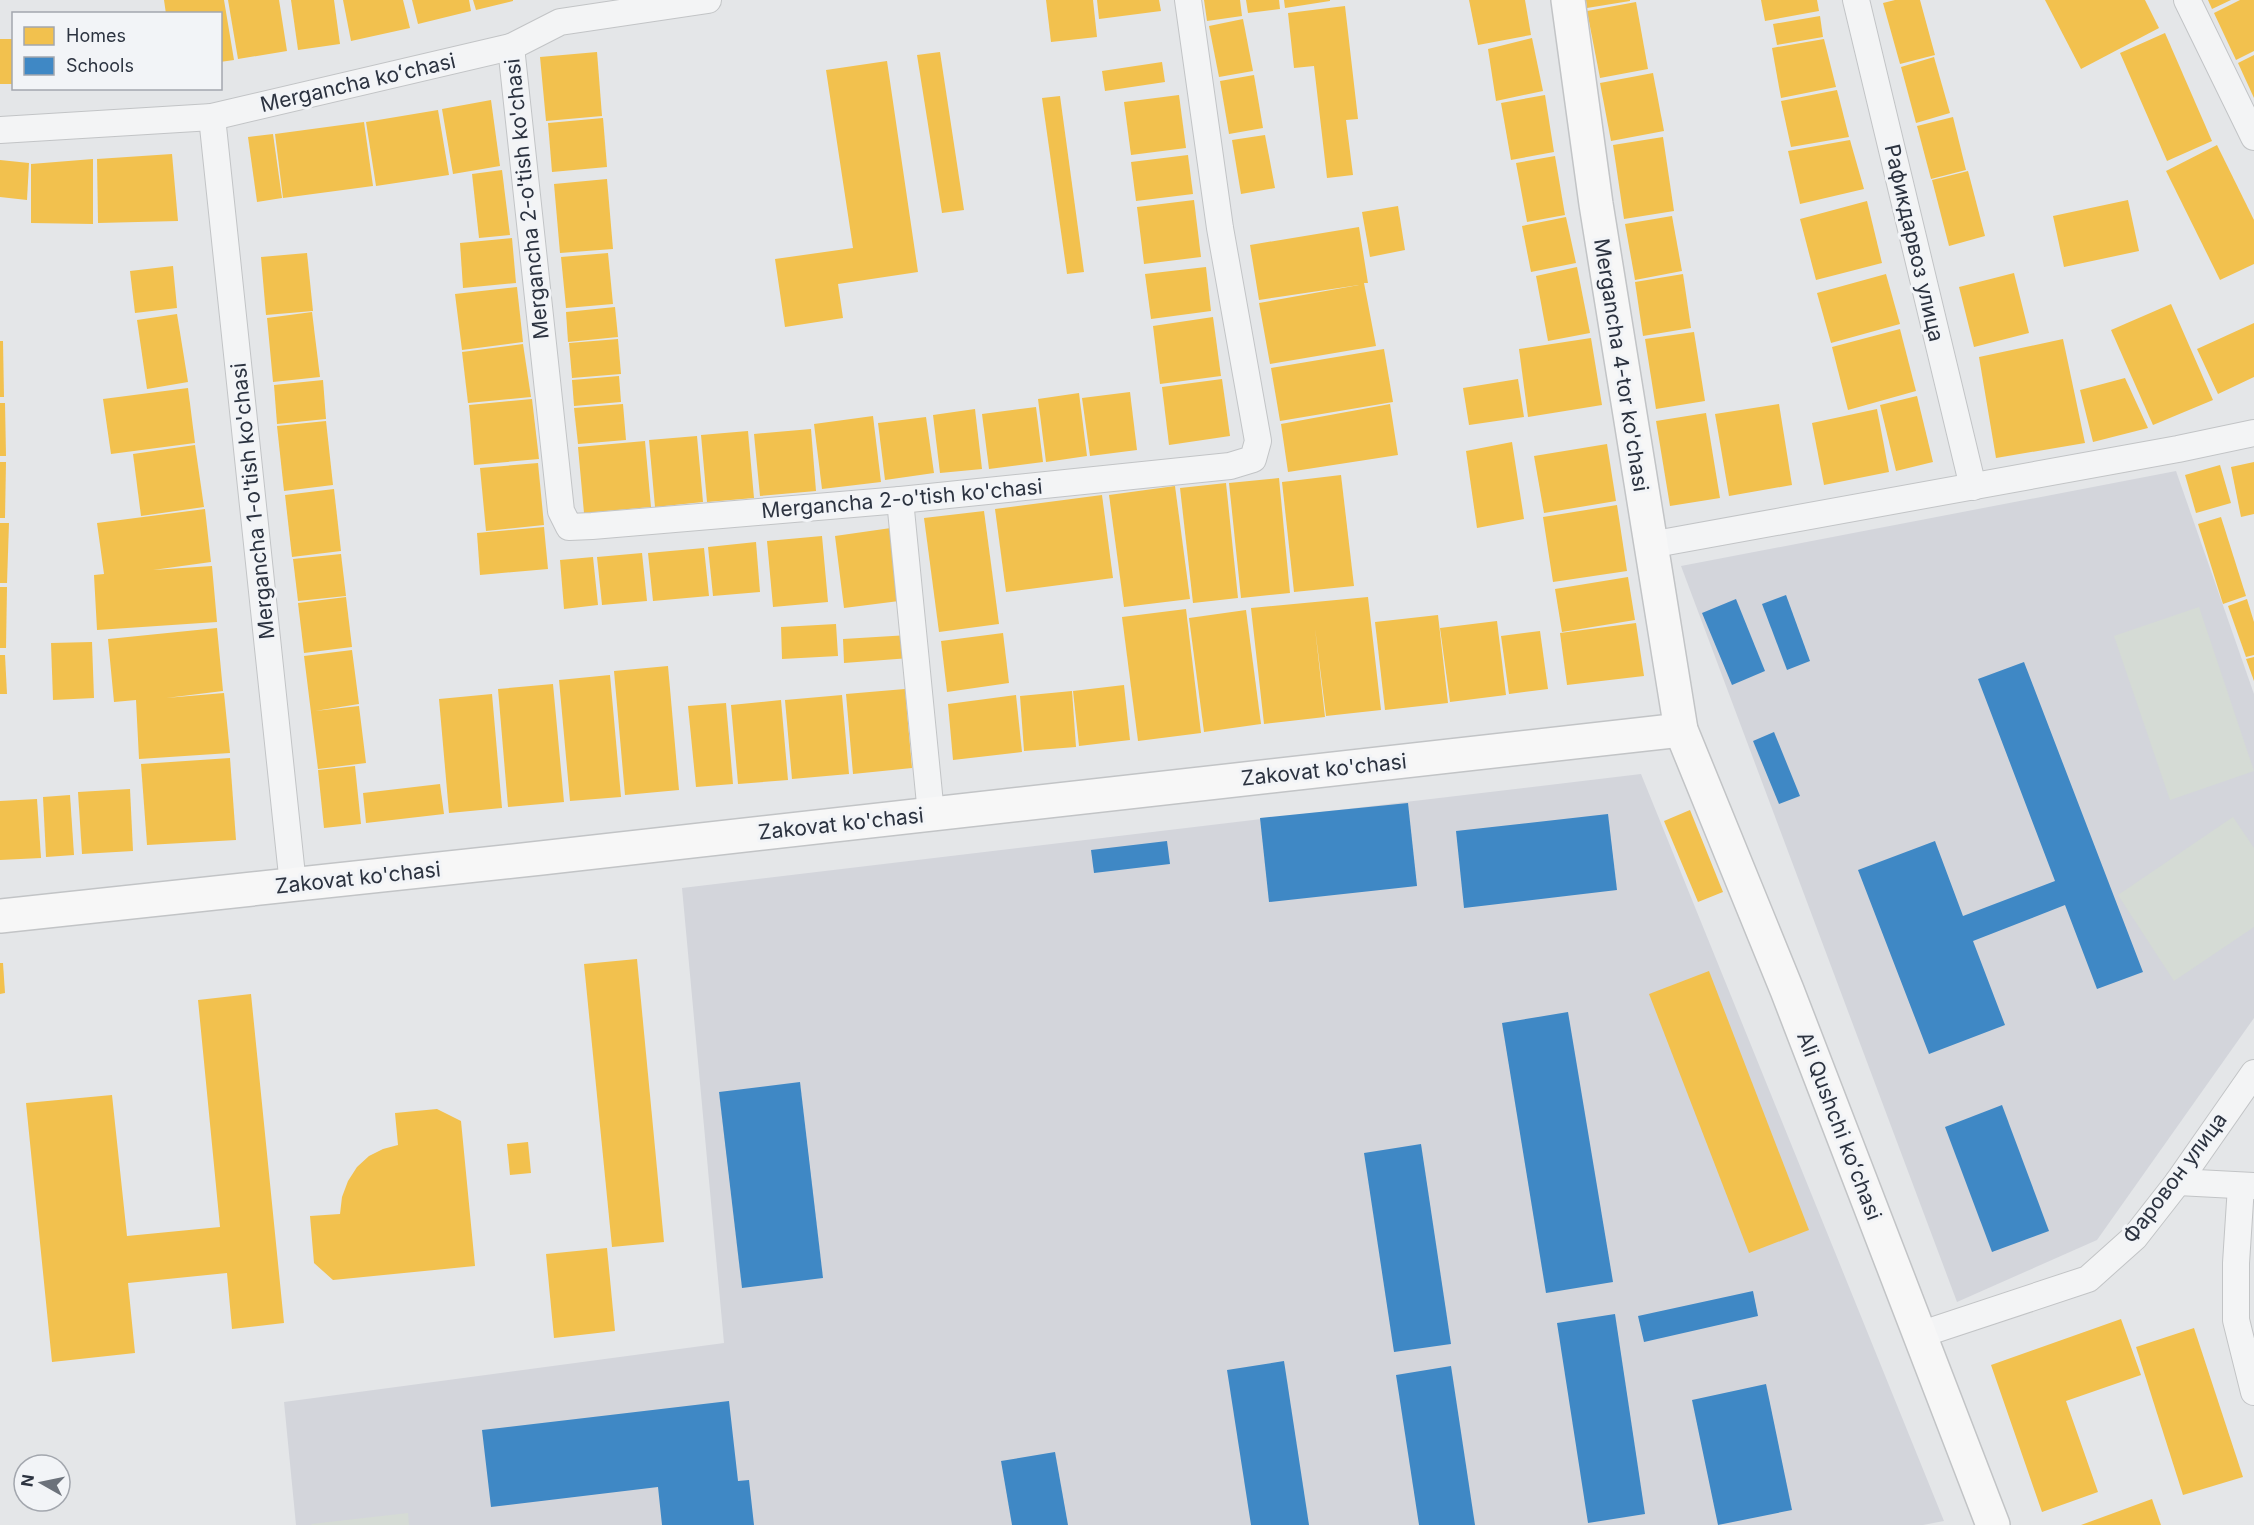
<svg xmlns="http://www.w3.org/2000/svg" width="2254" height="1525" viewBox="0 0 2254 1525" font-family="Inter,sans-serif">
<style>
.built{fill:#d3d5db}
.green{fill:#d5dbd5}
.homes{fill:#f2c14e}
.schools{fill:#3f88c5}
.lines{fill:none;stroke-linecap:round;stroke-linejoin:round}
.street-casing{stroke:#c2c4c6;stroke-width:28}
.secondary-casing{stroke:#c2c4c6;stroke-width:36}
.street{stroke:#f3f4f5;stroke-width:26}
.secondary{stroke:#f7f7f7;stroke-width:33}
.labels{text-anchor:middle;stroke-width:6;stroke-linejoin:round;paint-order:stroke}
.street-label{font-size:21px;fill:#2c3340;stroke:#f2f4f7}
</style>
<rect width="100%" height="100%" fill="#e4e6e8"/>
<g class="built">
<polygon points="2176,471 2254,694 2254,1018 2097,1240 1957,1302 1681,566"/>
<polygon points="1641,774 1944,1521 1923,1525 296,1525 284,1402 724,1343 682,888"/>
</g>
<g class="green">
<polygon points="2199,607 2254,771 2170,800 2114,636"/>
<polygon points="2233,817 2254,848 2254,927 2174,981 2118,895"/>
<polygon points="408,1513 409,1525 312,1525 311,1524"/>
</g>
<g class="homes">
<polygon points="164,0 224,0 234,60 220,62 220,14 166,14"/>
<polygon points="228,0 279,0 287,51 238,59"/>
<polygon points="291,0 334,0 340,44 298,50"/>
<polygon points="343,0 403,0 410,28 351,41"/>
<polygon points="412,0 469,0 471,11 418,24"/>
<polygon points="473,0 513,0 513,1 476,10"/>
<polygon points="1046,0 1093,0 1097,37 1051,42"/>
<polygon points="1097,0 1159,0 1161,11 1099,19"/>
<polygon points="1204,0 1240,0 1242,16 1207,21"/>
<polygon points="1246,0 1279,0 1280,9 1248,13"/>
<polygon points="1284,0 1330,0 1330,1 1285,8"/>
<polygon points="1469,0 1525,0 1531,35 1478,45"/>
<polygon points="1586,0 1630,0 1630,1 1587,8"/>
<polygon points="1761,0 1817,0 1819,11 1765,21"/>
<polygon points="1895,0 1920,0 1935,55 1900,64 1883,3"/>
<polygon points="2045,0 2145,0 2159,28 2081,69"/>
<polygon points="2208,0 2231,0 2212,9"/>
<polygon points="2240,0 2254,0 2254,51 2236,60 2214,13"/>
<polygon points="1636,2 1648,69 1600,78 1587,11"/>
<polygon points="1345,6 1358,119 1346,120 1353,175 1327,178 1314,66 1294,68 1288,13"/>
<polygon points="1820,16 1823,37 1777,45 1773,24"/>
<polygon points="1243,19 1253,71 1219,77 1209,26"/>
<polygon points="2165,33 2212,141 2167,161 2120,53"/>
<polygon points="1532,38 1543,91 1496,101 1488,49"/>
<rect x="0" y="39" width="14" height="45"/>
<polygon points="1824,39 1836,87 1781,98 1772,48"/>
<polygon points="597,52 602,116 546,121 540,57"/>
<polygon points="940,52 964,210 942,213 917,55"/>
<polygon points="2254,55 2254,98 2238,63"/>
<polygon points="1934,57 1950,113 1916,123 1901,67"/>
<polygon points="887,61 918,272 838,284 843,318 785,327 775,259 853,248 826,70"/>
<polygon points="1162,62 1165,82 1105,91 1102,71"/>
<polygon points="1653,73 1664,131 1611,141 1600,83"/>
<polygon points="1254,75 1263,128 1229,134 1220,81"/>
<polygon points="1837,90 1849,137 1791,147 1781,101"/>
<polygon points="1179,95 1186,148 1131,155 1124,102"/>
<polygon points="1545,95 1554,152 1511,160 1501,103"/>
<polygon points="1060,96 1084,272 1067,274 1042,98"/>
<polygon points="491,100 500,166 453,174 442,109"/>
<polygon points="438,110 449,175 376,186 366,122"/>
<polygon points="1953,117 1966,170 1931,179 1917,126"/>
<polygon points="603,118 607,167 552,172 548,123"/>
<polygon points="364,122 373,186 283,198 275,134"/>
<polygon points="273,134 282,198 257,202 248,137"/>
<polygon points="1265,135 1275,188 1241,194 1232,140"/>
<polygon points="1663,137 1674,211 1624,219 1613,145"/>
<polygon points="1850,140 1864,189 1800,204 1788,151"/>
<polygon points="2217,145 2254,220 2254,264 2220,280 2166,171"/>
<polygon points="172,154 178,221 98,223 97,159"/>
<polygon points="1188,155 1193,194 1136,201 1131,162"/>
<polygon points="1555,156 1565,215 1527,222 1516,163"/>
<polygon points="93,159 93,224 31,223 31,164"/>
<polygon points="0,160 29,163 27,200 0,197"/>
<polygon points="502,170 510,235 479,238 472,174"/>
<polygon points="1968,171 1985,236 1949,246 1932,180"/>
<polygon points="607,179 613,249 560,253 554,184"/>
<polygon points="1194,200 1201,257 1144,264 1137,207"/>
<polygon points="2128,200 2139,251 2064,267 2053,216"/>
<polygon points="1867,201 1882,263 1816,280 1800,219"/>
<polygon points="1398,206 1405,250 1370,257 1362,212"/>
<polygon points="1672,216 1682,271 1635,280 1625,224"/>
<polygon points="1566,217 1576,263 1531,272 1522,226"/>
<polygon points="1359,227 1368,283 1364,283 1376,346 1270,364 1259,303 1359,285 1259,300 1250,245"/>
<polygon points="512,238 516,283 463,288 460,243"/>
<polygon points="307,253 313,311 266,315 261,257"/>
<polygon points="608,253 613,304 566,308 561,257"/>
<polygon points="173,266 177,308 135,313 130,271"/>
<polygon points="1206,267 1211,311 1151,319 1145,274"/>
<polygon points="1577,267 1590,333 1548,341 1536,276"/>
<polygon points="2014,273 2029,333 1974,347 1959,287"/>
<polygon points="1683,274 1691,328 1643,336 1635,282"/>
<polygon points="1886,274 1900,324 1831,343 1817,293"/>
<polygon points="517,287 523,342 462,350 455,294"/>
<polygon points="2171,304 2213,400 2153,425 2111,330"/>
<polygon points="615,307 618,337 568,342 566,312"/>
<polygon points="312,312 320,377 273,382 267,318"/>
<polygon points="177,314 188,382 147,389 137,320"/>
<polygon points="1213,317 1221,376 1160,384 1153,326"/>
<polygon points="2254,323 2254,377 2218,394 2197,349"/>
<polygon points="1900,329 1916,391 1848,410 1832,347"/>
<polygon points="1694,332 1705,401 1656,409 1645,339"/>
<polygon points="1591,338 1602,405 1528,417 1519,349"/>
<polygon points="618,339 621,374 572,378 569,343"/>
<polygon points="2063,339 2085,443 1996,458 1979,357"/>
<polygon points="0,341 3,341 4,397 0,397"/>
<polygon points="523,344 531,397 468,403 462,352"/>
<polygon points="1384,349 1393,402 1280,421 1271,368"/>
<polygon points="619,376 621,402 574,406 572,380"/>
<polygon points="2125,378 2148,428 2093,442 2080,390"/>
<polygon points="1222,379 1230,436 1169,445 1162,387"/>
<polygon points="1518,379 1524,417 1469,425 1463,388"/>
<polygon points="323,380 326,419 277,424 274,385"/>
<polygon points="188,388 195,443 111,454 103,399"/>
<polygon points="1130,392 1137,450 1090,456 1082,398"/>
<polygon points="1079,393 1087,456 1046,462 1038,399"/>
<polygon points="1917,396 1933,462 1896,471 1880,405"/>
<polygon points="532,399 539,459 474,465 469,405"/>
<polygon points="0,403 5,403 6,456 0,456"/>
<polygon points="623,404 626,440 578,444 574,408"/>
<polygon points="1390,404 1398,455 1288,472 1281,424"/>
<polygon points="1779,404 1792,485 1729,496 1715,414"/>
<polygon points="1036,407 1043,462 989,469 982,414"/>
<polygon points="975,409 982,469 940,473 933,415"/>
<polygon points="1877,409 1889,472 1824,485 1812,423"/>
<polygon points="1706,413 1720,498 1670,506 1656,421"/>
<polygon points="873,416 881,482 822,489 814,424"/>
<polygon points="926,417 934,473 885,480 878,423"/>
<polygon points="326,421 333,485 284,491 277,426"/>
<polygon points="811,429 816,491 760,496 754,434"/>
<polygon points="748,431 754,498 707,502 701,435"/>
<polygon points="697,436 703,502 655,507 649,440"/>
<polygon points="645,441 651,507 584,513 578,447"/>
<polygon points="1512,442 1524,519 1477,528 1466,451"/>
<polygon points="1607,444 1616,501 1544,513 1534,456"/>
<polygon points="195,445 204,507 141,516 133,454"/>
<polygon points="0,462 6,462 5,518 0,518"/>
<polygon points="2254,462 2254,514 2241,517 2231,467"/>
<polygon points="538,463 544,525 486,531 480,468"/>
<polygon points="2220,465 2231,503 2196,513 2185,475"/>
<polygon points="1341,475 1354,586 1294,592 1282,482"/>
<polygon points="1279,478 1290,593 1241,598 1229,483"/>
<polygon points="1226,483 1238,598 1193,603 1180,488"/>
<polygon points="1175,486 1190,599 1124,607 1109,495"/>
<polygon points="334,489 341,551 292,557 285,495"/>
<polygon points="1102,495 1113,578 1006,592 995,509"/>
<polygon points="1617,505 1627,571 1553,582 1543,517"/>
<polygon points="205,509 211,562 153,570 212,566 217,622 97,630 94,575 104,574 97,523"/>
<polygon points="984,511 999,624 939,632 924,518"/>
<polygon points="2221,517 2246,596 2223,604 2198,524"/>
<polygon points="0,523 9,523 7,583 0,583"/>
<polygon points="544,527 548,569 480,575 477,533"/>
<polygon points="898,527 907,600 844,608 835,536"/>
<polygon points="822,536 828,602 773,607 767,541"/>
<polygon points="756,542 760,592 713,596 708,547"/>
<polygon points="704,548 709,596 653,601 648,553"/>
<polygon points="642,553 647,601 602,605 597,557"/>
<polygon points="341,554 346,596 298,601 293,559"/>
<polygon points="593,557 598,605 564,609 560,560"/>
<polygon points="1628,577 1635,620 1562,632 1555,589"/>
<polygon points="0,587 7,587 6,648 0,648"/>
<polygon points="346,597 352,647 304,653 298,603"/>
<polygon points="1368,597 1381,710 1326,716 1315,628 1325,717 1264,724 1251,608"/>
<polygon points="2247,599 2254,622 2254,655 2246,657 2228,606"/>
<polygon points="1186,609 1201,733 1138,741 1122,617"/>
<polygon points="1246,610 1261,724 1204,732 1189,618"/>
<polygon points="1438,615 1448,703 1385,710 1375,622"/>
<polygon points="1497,621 1506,695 1450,702 1440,628"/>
<polygon points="1636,623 1644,676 1567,685 1560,633"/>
<polygon points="836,624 838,656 782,659 781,627"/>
<polygon points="217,628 223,691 166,698 224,693 230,753 139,759 136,700 114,702 108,639"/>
<polygon points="1540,631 1548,689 1509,694 1501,636"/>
<polygon points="1003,633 1009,683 947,692 941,641"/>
<polygon points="909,635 910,658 844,663 843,639"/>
<polygon points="92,642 94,698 53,700 51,643"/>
<polygon points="352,650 359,704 315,711 359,706 366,763 318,769 304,656"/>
<polygon points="0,655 5,655 7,694 0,694"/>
<polygon points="2254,657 2254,681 2246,659"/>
<polygon points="668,666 679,790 625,795 614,671"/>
<polygon points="610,675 621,797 570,801 559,680"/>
<polygon points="553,684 564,802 508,807 498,689"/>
<polygon points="1124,685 1130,740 1079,746 1073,691"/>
<polygon points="905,689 912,768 853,774 846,694"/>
<polygon points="1072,691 1076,747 1024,751 1020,696"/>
<polygon points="492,694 502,808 449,813 439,699"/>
<polygon points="842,695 849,774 792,779 785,700"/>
<polygon points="1016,695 1022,752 953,760 948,704"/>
<polygon points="781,700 788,780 738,784 731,705"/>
<polygon points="726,703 733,784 696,787 688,706"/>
<polygon points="230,758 236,840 147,845 141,764"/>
<polygon points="355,766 361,824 324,828 318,770"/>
<polygon points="440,784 444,814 366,823 363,793"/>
<polygon points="130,789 133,851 82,854 78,792"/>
<polygon points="70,795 74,855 46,857 43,797"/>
<polygon points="37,799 41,858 0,860 0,801"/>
<polygon points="1690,810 1723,892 1698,902 1664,821"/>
<polygon points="637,959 664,1242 612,1247 584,964"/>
<polygon points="0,963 3,963 5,993 0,994"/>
<polygon points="1709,971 1809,1230 1749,1253 1649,994"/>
<polygon points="251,994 284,1323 232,1329 227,1273 128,1283 135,1353 52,1362 26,1103 112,1095 127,1236 220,1227 198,1000"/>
<polygon points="437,1109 461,1121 475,1266 333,1280 314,1263 310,1216 340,1214 342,1197 348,1181 357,1167 369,1156 383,1149 398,1145 395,1113"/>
<polygon points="528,1142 531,1173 510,1175 507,1144"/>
<polygon points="607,1248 615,1331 554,1338 546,1254"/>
<polygon points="2121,1319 2141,1375 2066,1401 2098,1492 2042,1512 1991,1365"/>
<polygon points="2194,1328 2243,1477 2183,1495 2136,1347"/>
<polygon points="2152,1499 2161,1525 2081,1525"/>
</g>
<g class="schools">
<polygon points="1786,595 1810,661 1787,670 1762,604"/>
<polygon points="1736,599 1765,671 1732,685 1702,613"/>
<polygon points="2024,662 2143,972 2097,989 2065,905 1973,941 2005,1025 1929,1054 1858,870 1935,841 1963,916 2055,881 1978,679"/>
<polygon points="1774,732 1800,796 1779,804 1753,741"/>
<polygon points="1408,803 1417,886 1269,902 1260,818"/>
<polygon points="1608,814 1617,890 1464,908 1456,831"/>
<polygon points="1167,841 1170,864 1094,873 1091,850"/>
<polygon points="1568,1012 1613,1282 1546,1293 1502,1023"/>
<polygon points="800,1082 823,1278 742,1288 719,1092"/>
<polygon points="2002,1105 2049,1231 1992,1252 1945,1127"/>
<polygon points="1421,1144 1451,1344 1394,1352 1364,1153"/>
<polygon points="1753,1291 1758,1316 1644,1342 1638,1316"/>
<polygon points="1615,1314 1645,1514 1588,1523 1557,1323"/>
<polygon points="1284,1361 1309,1525 1251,1525 1227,1370"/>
<polygon points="1451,1366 1475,1525 1419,1525 1396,1375"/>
<polygon points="1766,1384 1792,1510 1718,1525 1692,1400"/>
<polygon points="729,1401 738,1481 749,1480 754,1525 662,1525 658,1487 491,1507 482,1430"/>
<polygon points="1055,1452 1068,1525 1012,1525 1001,1461"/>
</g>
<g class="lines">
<g class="street-casing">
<g id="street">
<polyline points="1856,0 1973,487"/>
<polyline points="2187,0 2254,137"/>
<polyline points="511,47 561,511 569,527 592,526 900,500 1230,466 1253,459 1258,441 1220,228 1188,0"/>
<polyline points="212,117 293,885"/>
<polyline points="0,130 212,117 511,47 560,22 708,0"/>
<polyline points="900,500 931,814"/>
<polyline points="1650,545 2178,449 2254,433"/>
<polyline points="2178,1182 2254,1186"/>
<polyline points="2241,1186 2236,1263 2236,1320 2254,1392"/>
<polyline points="1919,1335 2088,1279 2135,1237 2178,1182 2254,1073"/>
</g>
</g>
<g class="secondary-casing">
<g id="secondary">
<polyline points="1568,0 1596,204 1681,730 1787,990 1993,1525"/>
<polyline points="0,916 541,858 1681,730"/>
</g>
</g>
<use href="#street" class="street"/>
<use href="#secondary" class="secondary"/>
</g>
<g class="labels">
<g class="street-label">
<text transform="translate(358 83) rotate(-13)" y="7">Mergancha koʻchasi</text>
<text transform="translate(527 199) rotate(-96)" y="7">Mergancha 2-o'tish ko'chasi</text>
<text transform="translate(1914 243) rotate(77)" y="7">Рафикдарвоз улица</text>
<text transform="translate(1621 365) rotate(81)" y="7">Mergancha 4-tor ko'chasi</text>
<text transform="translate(902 499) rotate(-5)" y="7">Mergancha 2-o'tish ko'chasi</text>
<text transform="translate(253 501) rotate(-96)" y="7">Mergancha 1-o'tish ko'chasi</text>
<text transform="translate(1324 770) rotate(-6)" y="7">Zakovat ko'chasi</text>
<text transform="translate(841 824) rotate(-6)" y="7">Zakovat ko'chasi</text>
<text transform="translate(358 878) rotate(-6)" y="7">Zakovat ko'chasi</text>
<text transform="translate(1839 1126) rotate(69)" y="7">Ali Qushchi koʻchasi</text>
<text transform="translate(2175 1178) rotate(-53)" y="7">Фаровон улица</text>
</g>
</g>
<rect x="12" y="12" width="210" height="78" fill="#f2f4f7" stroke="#a3a7ae" stroke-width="1.5"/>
<rect x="24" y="27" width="30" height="18" fill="#f2c14e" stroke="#a3a7ae" stroke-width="1.5"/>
<text x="66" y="42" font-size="18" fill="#2c3340">Homes</text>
<rect x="24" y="57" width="30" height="18" fill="#3f88c5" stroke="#a3a7ae" stroke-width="1.5"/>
<text x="66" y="72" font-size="18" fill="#2c3340">Schools</text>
<g transform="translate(42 1483) rotate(279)"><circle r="28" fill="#f2f4f7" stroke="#a3a7ae" stroke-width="1.5"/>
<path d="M0-4.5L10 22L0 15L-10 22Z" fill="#6c727b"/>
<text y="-9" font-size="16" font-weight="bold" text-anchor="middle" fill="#2c3340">N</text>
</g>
</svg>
